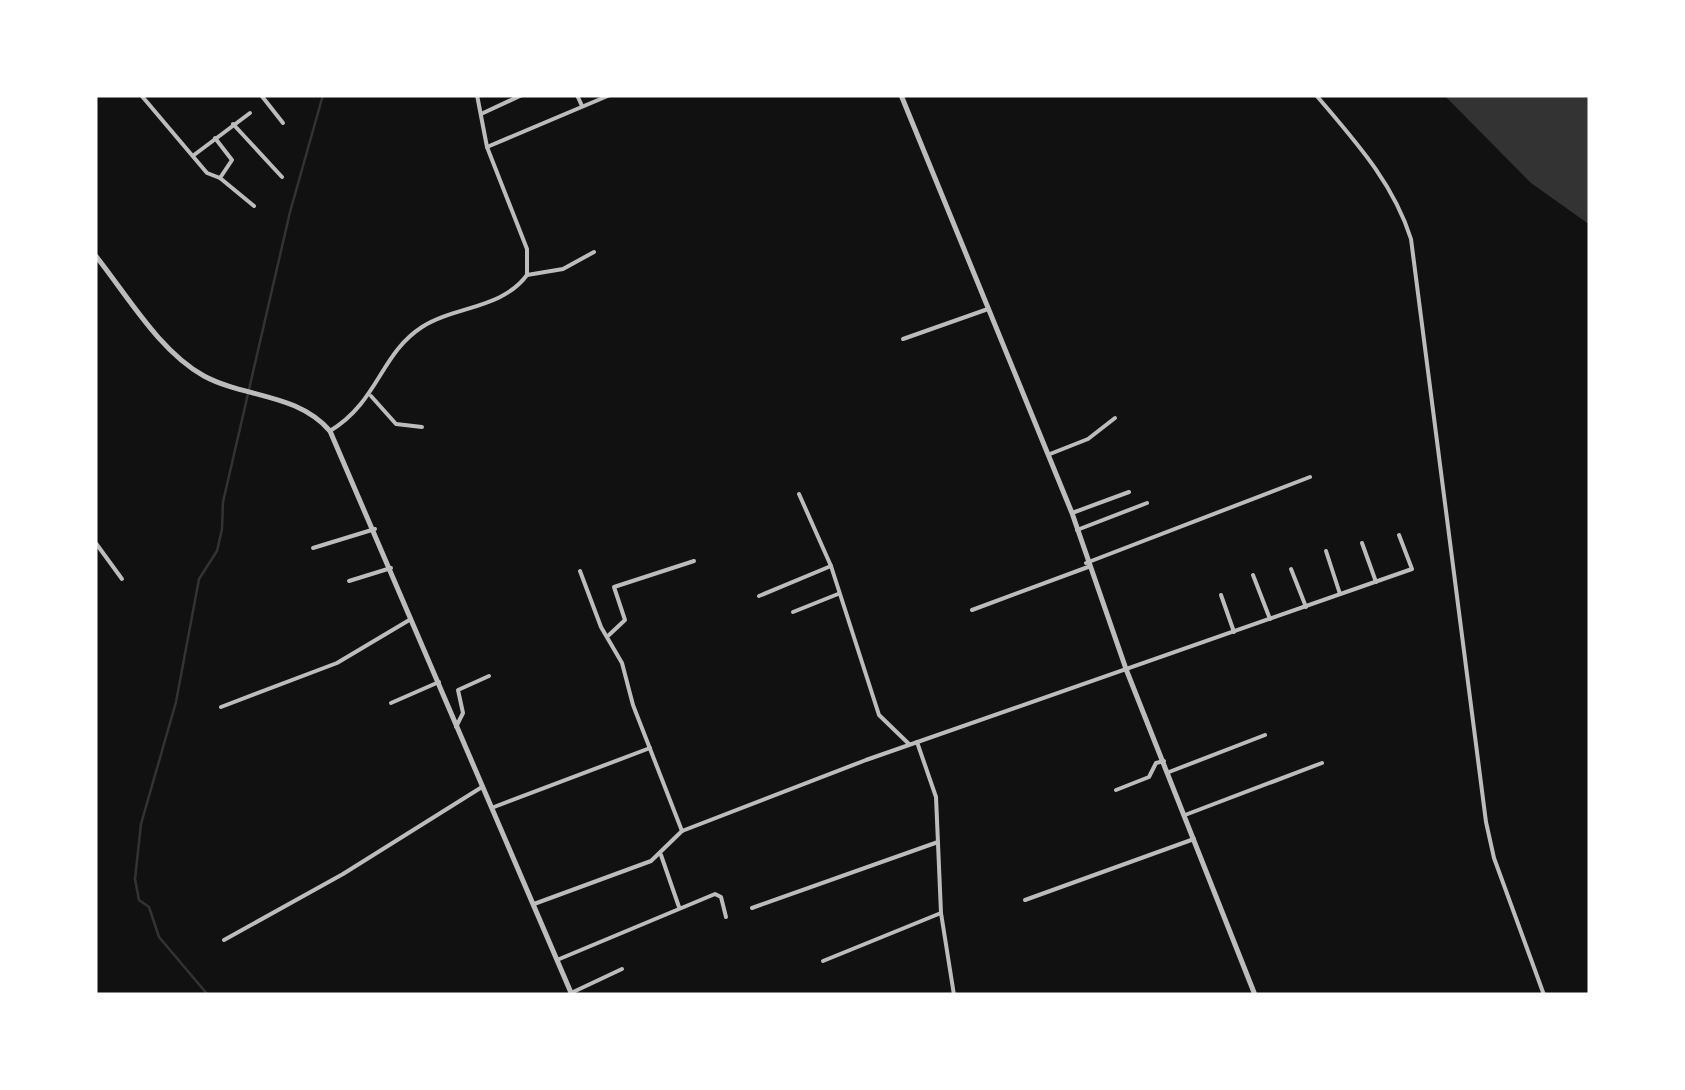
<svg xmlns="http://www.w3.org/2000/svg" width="1685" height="1090" viewBox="0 0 1685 1090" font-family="'Exo 2',sans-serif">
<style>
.water{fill:#333}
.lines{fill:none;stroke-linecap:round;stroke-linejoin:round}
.stream{stroke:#333;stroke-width:2.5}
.minor{stroke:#bcbcbc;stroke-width:4}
.tertiary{stroke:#bcbcbc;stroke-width:5}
</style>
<rect width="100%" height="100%" fill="#111"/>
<polygon class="water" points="1444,95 1590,95 1590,225 1531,183"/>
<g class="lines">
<polyline class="stream" points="208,995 159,937 149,907 139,900 135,879 141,824 176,702 199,579 217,551 222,529 223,502 290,212 323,95"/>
<g class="minor">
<polyline points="141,95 207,173 220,178"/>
<polyline points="261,95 283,123"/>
<polyline points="577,95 582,106"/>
<path d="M1316 95C1354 140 1393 182 1411 239L1486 822 1494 858 1544 995"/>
<polyline points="481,114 522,95"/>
<polyline points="233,124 282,177"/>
<polyline points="215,138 232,160 220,178 254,206"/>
<polyline points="487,147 610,95"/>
<polyline points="194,155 250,113"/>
<polyline points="527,275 563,269 594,252"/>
<polyline points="903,339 988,309"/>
<polyline points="371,396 396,424 422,427"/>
<path d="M330 431C379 401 380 354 422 327 455 306 502 309 527 275V249L487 147 477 95"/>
<polyline points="1050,454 1088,439 1115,418"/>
<polyline points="799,494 831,566 879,715 909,744"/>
<polyline points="1072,513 1129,492"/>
<polyline points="1077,530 1147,503"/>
<polyline points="95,542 122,579"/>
<polyline points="1362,543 1376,582"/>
<polyline points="313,548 375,529"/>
<polyline points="1326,551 1340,594"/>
<polyline points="1086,563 1310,477"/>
<polyline points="1291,569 1306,607"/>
<polyline points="580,571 601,627 622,663 633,705 682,831"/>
<polyline points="1253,575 1270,619"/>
<polyline points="349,581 391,568"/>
<polyline points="1221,595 1234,632"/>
<polyline points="759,596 831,566"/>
<polyline points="972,610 1088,567"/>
<polyline points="793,612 838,594"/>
<polyline points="609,635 625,620 614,587 694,561"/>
<polyline points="391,703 439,682"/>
<polyline points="221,707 337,663 411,619"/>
<polyline points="456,727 463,713 458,690 489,676"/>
<polyline points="917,742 936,797 941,913 954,995"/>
<polyline points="1169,772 1265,735"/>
<polyline points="1116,790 1149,777 1156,763 1164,761"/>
<polyline points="494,807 650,748"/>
<polyline points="1185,815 1322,763"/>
<polyline points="661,855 679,907"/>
<polyline points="1025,900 1194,839"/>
<polyline points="534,904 651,861 682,831 866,760 1412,569 1399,535"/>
<polyline points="752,908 938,842"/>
<polyline points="224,940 343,874 482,787"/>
<polyline points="557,960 715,894 721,897 726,917"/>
<polyline points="823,961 941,913"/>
<polyline points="571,993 622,969"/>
</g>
<g class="tertiary">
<polyline points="901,95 1072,513 1126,669 1255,995"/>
<path d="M95 255C127 295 159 351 204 376 245 398 297 393 330 431L572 995"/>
</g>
</g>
<rect width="1685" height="1090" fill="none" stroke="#ffffff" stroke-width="195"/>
</svg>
